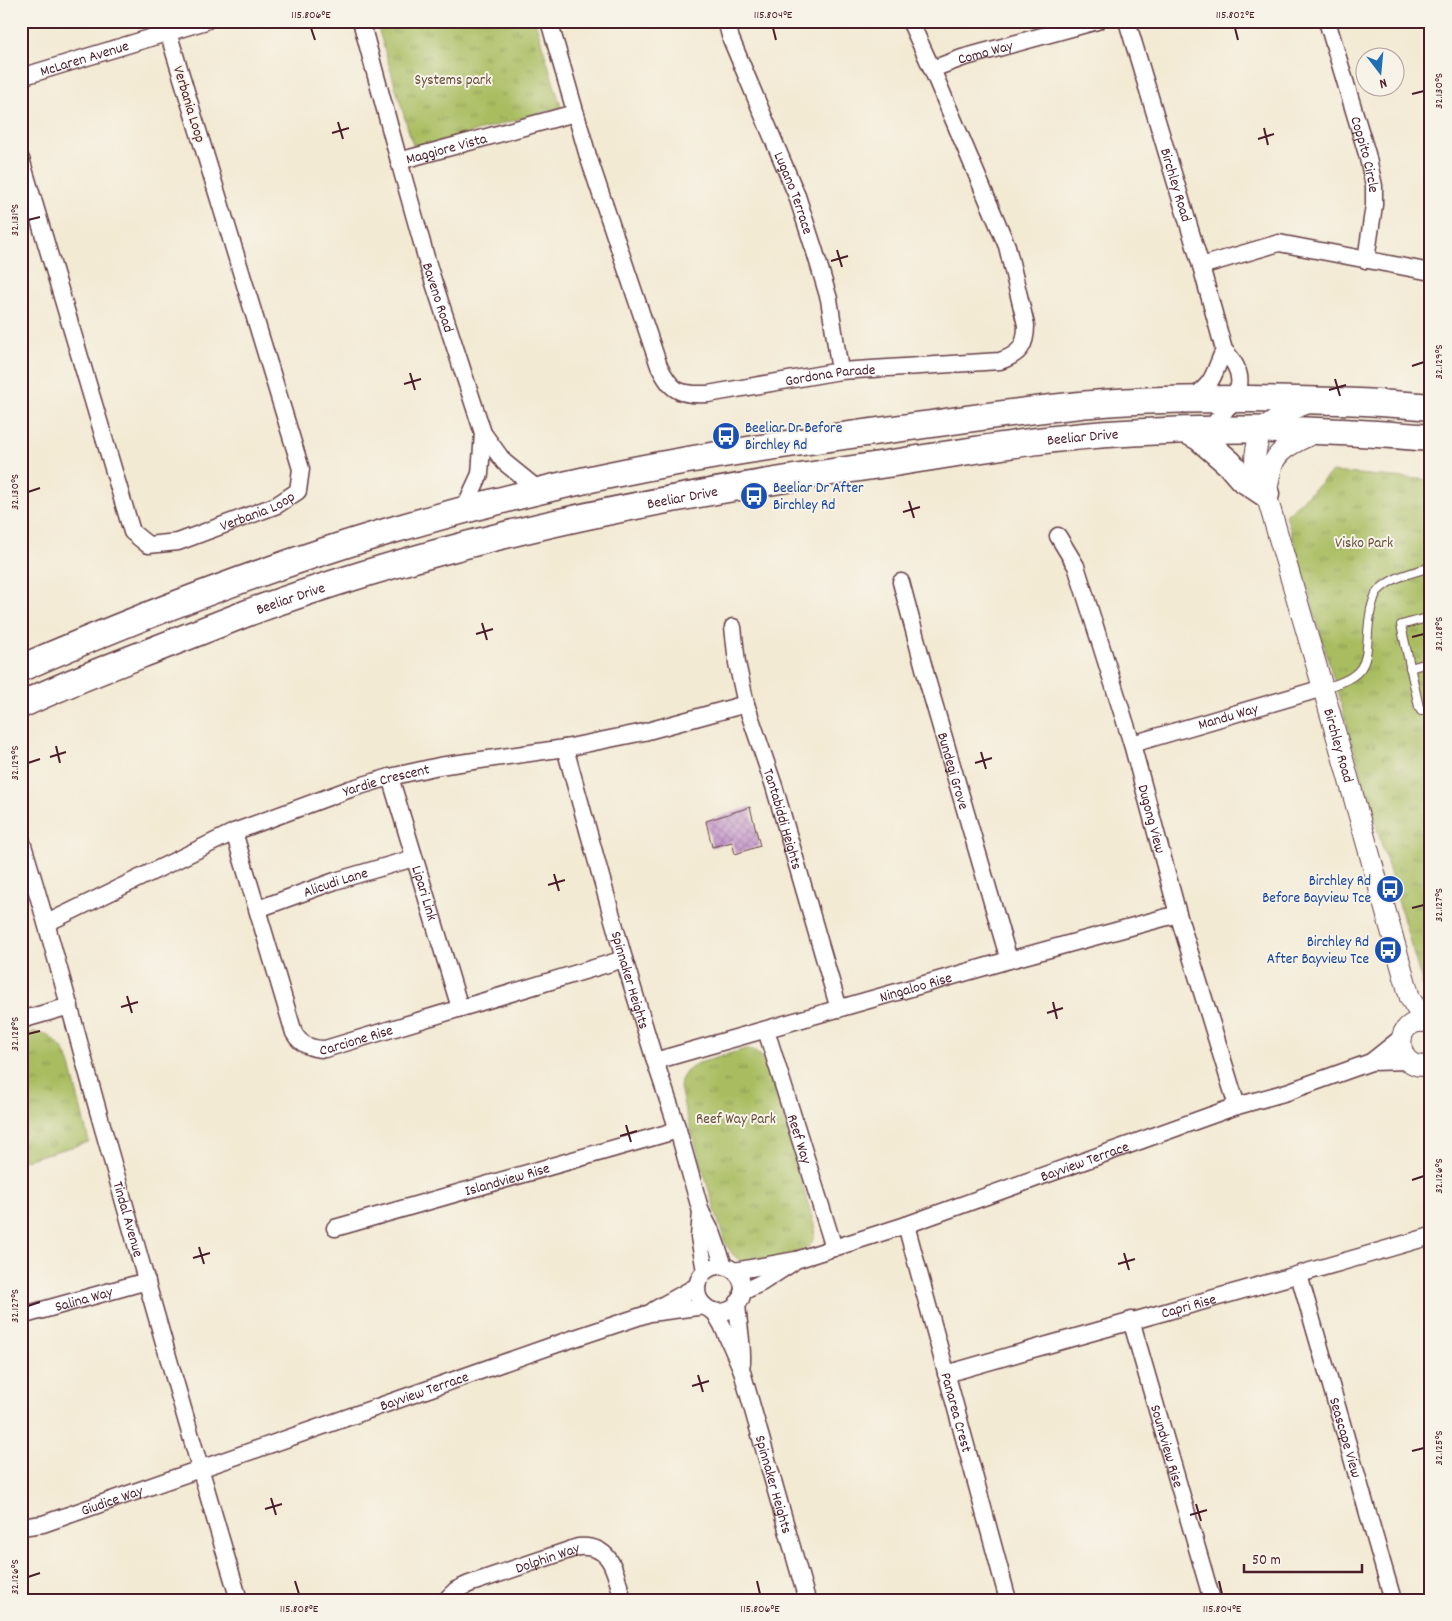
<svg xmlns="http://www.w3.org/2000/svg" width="1452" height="1621" viewBox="0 0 1452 1621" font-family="Dekko,sans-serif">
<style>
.park{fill:url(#park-tufts);stroke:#7a6e46}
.building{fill:url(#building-cross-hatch)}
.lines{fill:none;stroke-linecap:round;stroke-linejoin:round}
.service-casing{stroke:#633d44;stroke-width:10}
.minor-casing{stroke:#633d44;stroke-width:19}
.tertiary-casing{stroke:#633d44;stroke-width:22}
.trunk-casing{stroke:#633d44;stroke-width:29}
.service{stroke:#fff;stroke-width:8}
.minor{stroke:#fff;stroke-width:16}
.tertiary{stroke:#fff;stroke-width:20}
.trunk{stroke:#fff;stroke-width:26}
.ticks{fill:none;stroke:#4a1f2b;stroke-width:2}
.labels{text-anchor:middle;stroke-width:4;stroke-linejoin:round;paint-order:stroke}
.street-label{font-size:15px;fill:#4a1f2b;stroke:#f7f3e8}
.park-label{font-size:15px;fill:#664e3b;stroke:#f7f3e8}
.transit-label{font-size:15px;fill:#164399;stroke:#f7f3e8;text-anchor:start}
.neatline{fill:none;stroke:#4a1f2b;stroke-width:2}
.ticks-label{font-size:12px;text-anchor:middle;fill:#4a1f2b}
</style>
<defs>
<pattern id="park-tufts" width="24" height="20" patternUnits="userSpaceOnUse" patternTransform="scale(1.25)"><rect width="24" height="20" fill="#a9bd61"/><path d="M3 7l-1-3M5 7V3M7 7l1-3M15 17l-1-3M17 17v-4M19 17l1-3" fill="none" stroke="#8c9950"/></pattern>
<pattern id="building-cross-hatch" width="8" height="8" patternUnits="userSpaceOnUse" patternTransform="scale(1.25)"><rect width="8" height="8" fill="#c89cce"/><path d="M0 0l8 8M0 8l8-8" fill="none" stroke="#a47fa7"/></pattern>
</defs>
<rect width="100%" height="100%" fill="#f7f3e8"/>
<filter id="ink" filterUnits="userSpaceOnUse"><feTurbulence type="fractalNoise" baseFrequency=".02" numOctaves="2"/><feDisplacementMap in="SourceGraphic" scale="10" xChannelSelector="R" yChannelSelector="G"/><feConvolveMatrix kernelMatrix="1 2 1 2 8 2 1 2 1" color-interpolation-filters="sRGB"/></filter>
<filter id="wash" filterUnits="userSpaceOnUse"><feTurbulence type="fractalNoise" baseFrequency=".0096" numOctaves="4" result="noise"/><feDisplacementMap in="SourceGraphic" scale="20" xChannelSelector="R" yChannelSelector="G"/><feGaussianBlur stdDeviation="1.12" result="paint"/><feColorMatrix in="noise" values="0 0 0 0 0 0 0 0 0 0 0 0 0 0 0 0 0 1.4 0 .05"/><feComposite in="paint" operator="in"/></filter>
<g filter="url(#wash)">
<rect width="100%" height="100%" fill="#f3ead4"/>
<g class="park">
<polygon points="376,21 535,21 561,107 414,149"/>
<polygon points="1332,472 1431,480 1431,1001 1427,1000 1286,515"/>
<polygon points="35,1032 46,1034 56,1042 65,1052 70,1065 89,1142 21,1161 21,1034"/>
<path d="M745 1049C758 1048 762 1057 769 1067L815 1228C814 1235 814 1243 807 1248 803 1251 756 1264 751 1264 737 1264 729 1250 724 1240L685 1110 680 1087 681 1080 686 1072 696 1064Z"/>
</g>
<g id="blocks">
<polygon class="building" points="750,807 760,846 735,854 732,842 712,847 706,821"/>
</g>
</g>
<g filter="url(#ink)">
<use href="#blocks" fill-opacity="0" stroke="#633d44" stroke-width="1"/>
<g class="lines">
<g class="service-casing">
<g id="service">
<polyline points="1431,617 1401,625 1419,707 1421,711 1431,709"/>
<polyline points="1410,668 1431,662"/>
<path d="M1323 688C1380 674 1362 652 1371 609 1373 603 1374 595 1378 591 1393 576 1412 573 1431 567"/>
</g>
</g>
<g class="minor-casing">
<g id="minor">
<path id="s1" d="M361 21 399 161 575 113"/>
<path id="s2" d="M549 21 588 156 659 366C672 392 679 395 708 394L840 371 1000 361C1020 354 1026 346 1026 325L1007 246 932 69 910 21"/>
<path id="s3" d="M726 21 731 39 797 196 815 252 829 299 840 371"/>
<path id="s4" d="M1127 21 1201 266 1224 350C1256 384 1232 401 1209 430"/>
<path id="s5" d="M1327 21 1367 154 1374 186V205L1366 260"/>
<path id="s6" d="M932 69 962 58 1097 21"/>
<path id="s7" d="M21 77 206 21"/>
<path id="s8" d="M21 159 132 532 148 545 178 542 277 505 298 491 301 469 168 32"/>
<path id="s9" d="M399 161 429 268 483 433 504 462 541 492"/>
<polyline points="1201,266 1279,243 1431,272"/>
<path d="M1191 399C1216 381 1212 376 1224 350"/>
<polyline points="463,511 480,474 483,433"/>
<path id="s10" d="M1058 536 1076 566 1132 744 1178 914 1237 1106"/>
<path id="s11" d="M901 582 928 683 1009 960"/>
<path id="s12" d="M733 627 737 663 746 704 774 786 839 1009"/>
<path id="s13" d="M1132 744 1323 688"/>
<path id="s14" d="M565 748 624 959 655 1061 678 1130 701 1212 713 1235 724 1266"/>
<path id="s15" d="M390 777 460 1008"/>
<path id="s16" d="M234 832 294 1033C301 1045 311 1049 325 1049L624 959"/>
<path id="s17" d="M21 839C50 931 74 1025 100 1118 146 1279 191 1440 239 1600"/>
<path id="s18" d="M258 909 335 881 414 858"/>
<path id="s19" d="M47 923 234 832 350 789 390 777 439 766 565 748 644 732 746 704"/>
<polyline points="21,1020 70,1006"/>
<path id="s20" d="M766 1030 834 1248"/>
<path id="s21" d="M655 1061 1009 960 1178 914"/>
<polyline points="1371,1062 1401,1038"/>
<polyline points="701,1212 699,1237 705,1271"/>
<path id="s22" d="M906 1225 1008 1600"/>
<path id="s23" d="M335 1228 678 1130"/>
<circle cx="720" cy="1289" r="23"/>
<path id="s24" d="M734 1271 796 1260 906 1225 1237 1106 1287 1092 1371 1062 1409 1061"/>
<path id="s25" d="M1299 1275 1393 1600"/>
<polyline points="742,1292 761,1283 792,1263"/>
<path d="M737 1303C738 1323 743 1343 742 1363"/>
<polyline points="654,1310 697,1286"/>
<path id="s26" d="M714 1311 722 1325 741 1368 807 1600"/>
<path id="s27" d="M21 1316 147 1281"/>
<path id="s28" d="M1131 1320 1212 1600"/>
<path id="s29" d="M946 1374C1107 1327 1270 1284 1431 1236"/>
<path id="s30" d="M21 1527 43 1524 557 1344 650 1313 705 1306"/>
<path id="s31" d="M446 1600 456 1590 469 1584 578 1547C613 1544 615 1573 623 1600"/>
</g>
</g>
<g class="tertiary-casing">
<g id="tertiary">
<path id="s32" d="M1310 402 1291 410 1261 430C1252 463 1253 463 1266 494L1323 688 1410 998 1425 1022"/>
<path d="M1266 494C1269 485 1269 475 1272 467 1277 447 1302 440 1318 431"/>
<path d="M1431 1023C1389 1012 1394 1077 1431 1064"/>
</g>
</g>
<g class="trunk-casing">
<g id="trunk">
<polyline points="1188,431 1199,437 1229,463 1242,478 1266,494"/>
<path d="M21 668C141 616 264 568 389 531 468 508 548 487 629 471 719 453 811 440 902 428 969 419 1036 408 1104 403 1152 399 1201 399 1249 399 1310 400 1370 401 1431 407"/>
<path id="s33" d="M21 705C65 684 110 667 156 649 187 637 219 624 250 612 332 582 417 557 501 536 624 505 748 484 873 466 956 454 1041 437 1125 433 1227 427 1330 429 1431 438"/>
</g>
</g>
<use href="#service" class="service"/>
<use href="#minor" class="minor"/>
<use href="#tertiary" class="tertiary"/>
<use href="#trunk" class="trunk"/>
</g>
</g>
<path class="ticks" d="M311 28 315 40M773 28 776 40M1235 28 1238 40M1412 94 1424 91M338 122 343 139M1264 128 1268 145M332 133 349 128M1258 139 1274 134M28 220 40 217M837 250 842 267M831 261 848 256M1412 366 1424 362M410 373 415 390M1335 379 1340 396M404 384 421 379M1329 390 1346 385M28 492 40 488M909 501 914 518M903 512 920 507M482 623 487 640M476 634 493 629M1412 637 1424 634M56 746 60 763M981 752 986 769M50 757 66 752M28 763 40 759M975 763 992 758M554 874 559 891M548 885 565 880M1412 908 1424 905M127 996 132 1013M1053 1002 1057 1019M121 1007 138 1002M1047 1013 1063 1008M28 1034 40 1031M626 1125 631 1142M620 1136 637 1131M1412 1180 1424 1176M199 1247 204 1264M1124 1253 1129 1270M193 1258 210 1253M1118 1264 1135 1259M28 1306 40 1302M698 1375 703 1392M692 1386 709 1381M1412 1451 1424 1448M271 1498 276 1515M1196 1504 1201 1521M265 1509 282 1504M1190 1515 1207 1510M28 1577 40 1573M295 1581 299 1594M757 1581 760 1594M1219 1581 1222 1594"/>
<defs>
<g id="bus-disc" transform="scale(1.4375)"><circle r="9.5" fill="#1a4fb4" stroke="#f7f3e8"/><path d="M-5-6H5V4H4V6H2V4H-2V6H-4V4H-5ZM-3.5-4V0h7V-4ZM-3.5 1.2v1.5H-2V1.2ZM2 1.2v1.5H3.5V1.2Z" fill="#fff"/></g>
</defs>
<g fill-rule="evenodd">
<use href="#bus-disc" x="726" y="436"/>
<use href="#bus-disc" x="754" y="496"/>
<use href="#bus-disc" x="1390" y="889"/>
<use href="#bus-disc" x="1388" y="950"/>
</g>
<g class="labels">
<g class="street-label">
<text dy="5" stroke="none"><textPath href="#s6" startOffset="56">Como Way</textPath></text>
<text dy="5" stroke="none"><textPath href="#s7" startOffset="66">McLaren Avenue</textPath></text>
<text transform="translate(190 104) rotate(73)" y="5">Verbania Loop</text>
<text dy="5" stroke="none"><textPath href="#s1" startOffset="194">Maggiore Vista</textPath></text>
<text dy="5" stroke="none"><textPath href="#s5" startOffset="139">Coppito Circle</textPath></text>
<text dy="5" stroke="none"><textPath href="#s4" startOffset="171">Birchley Road</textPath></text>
<text dy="5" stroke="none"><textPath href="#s3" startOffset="185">Lugano Terrace</textPath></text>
<text dy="5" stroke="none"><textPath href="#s9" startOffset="142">Baveno Road</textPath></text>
<text dy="5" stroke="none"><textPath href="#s2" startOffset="548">Gordona Parade</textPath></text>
<text dy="5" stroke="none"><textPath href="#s33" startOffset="1100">Beeliar Drive</textPath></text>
<text dy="5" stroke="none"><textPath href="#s33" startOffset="695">Beeliar Drive</textPath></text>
<text dy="5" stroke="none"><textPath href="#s8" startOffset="525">Verbania Loop</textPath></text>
<text dy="5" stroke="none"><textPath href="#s33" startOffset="290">Beeliar Drive</textPath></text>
<text dy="5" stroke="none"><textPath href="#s13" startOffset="100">Mandu Way</textPath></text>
<text dy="5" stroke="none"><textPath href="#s32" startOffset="385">Birchley Road</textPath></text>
<text dy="5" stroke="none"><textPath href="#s11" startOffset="196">Bundegi Grove</textPath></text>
<text dy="5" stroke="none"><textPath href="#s19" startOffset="369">Yardie Crescent</textPath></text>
<text dy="5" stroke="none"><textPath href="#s12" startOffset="199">Tantabiddi Heights</textPath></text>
<text dy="5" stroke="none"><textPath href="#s10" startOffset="299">Dugong View</textPath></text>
<text dy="5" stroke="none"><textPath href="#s18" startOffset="82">Alicudi Lane</textPath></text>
<text dy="5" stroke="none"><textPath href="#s15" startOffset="121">Lipari Link</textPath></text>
<text dy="5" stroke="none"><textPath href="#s14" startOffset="241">Spinnaker Heights</textPath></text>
<text dy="5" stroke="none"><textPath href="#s21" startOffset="271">Ningaloo Rise</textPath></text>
<text dy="5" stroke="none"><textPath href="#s16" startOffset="279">Carcione Rise</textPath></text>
<text dy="5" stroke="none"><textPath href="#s20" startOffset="114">Reef Way</textPath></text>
<text dy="5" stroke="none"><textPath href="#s24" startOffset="368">Bayview Terrace</textPath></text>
<text dy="5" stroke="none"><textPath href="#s23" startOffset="179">Islandview Rise</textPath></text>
<text dy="5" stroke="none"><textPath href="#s17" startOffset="395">Tindal Avenue</textPath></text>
<text dy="5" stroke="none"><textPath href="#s27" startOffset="65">Salina Way</textPath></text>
<text dy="5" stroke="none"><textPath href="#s29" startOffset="252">Capri Rise</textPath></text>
<text dy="5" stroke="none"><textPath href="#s30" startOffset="426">Bayview Terrace</textPath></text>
<text dy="5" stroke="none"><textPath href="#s22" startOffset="194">Panarea Crest</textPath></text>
<text dy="5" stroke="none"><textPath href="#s25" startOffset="169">Seascape View</textPath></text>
<text dy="5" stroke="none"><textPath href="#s28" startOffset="131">Soundview Rise</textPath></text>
<text dy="5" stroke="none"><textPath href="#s26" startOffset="184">Spinnaker Heights</textPath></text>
<text dy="5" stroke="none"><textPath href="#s30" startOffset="95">Giudice Way</textPath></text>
<text dy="5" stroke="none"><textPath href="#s31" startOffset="111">Dolphin Way</textPath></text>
</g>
<g class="park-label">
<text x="453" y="84">Systems park</text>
<text x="1364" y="547">Visko Park</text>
<text x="736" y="1123">Reef Way Park</text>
</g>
<g class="transit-label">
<text x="745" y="432">Beeliar Dr Before<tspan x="745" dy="17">Birchley Rd</tspan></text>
<text x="773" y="492">Beeliar Dr After<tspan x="773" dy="17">Birchley Rd</tspan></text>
<text x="1371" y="885" text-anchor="end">Birchley Rd<tspan x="1371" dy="17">Before Bayview Tce</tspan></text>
<text x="1369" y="946" text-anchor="end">Birchley Rd<tspan x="1369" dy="17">After Bayview Tce</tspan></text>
</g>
</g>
<rect width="1452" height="1621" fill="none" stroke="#f7f3e8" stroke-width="55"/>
<g transform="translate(1380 72) rotate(164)"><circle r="24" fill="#f7f3e8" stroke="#b29e9c"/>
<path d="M0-4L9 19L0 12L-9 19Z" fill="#1f6fb2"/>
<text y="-8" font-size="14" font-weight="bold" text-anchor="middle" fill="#4a1f2b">N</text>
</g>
<path d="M1244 1564v8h118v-8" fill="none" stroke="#4a1f2b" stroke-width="2.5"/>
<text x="1252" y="1564" font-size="15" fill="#4a1f2b" stroke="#f7f3e8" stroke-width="4" paint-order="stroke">50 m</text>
<rect x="28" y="28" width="1396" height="1566" class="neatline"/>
<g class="ticks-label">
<text x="311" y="18">115.806°E</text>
<text x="773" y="18">115.804°E</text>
<text x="1235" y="18">115.802°E</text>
<text transform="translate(1438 91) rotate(-90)" y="4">32.130°S</text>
<text transform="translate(14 220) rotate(-90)" y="4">32.131°S</text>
<text transform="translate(1438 362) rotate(-90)" y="4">32.129°S</text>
<text transform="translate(14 492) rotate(-90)" y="4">32.130°S</text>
<text transform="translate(1438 634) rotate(-90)" y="4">32.128°S</text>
<text transform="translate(14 763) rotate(-90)" y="4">32.129°S</text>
<text transform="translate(1438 905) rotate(-90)" y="4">32.127°S</text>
<text transform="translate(14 1034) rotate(-90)" y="4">32.128°S</text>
<text transform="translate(1438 1176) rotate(-90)" y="4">32.126°S</text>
<text transform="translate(14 1306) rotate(-90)" y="4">32.127°S</text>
<text transform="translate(1438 1448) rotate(-90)" y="4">32.125°S</text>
<text transform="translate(14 1577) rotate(-90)" y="4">32.126°S</text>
<text x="299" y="1612">115.808°E</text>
<text x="760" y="1612">115.806°E</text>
<text x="1222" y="1612">115.804°E</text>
</g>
</svg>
